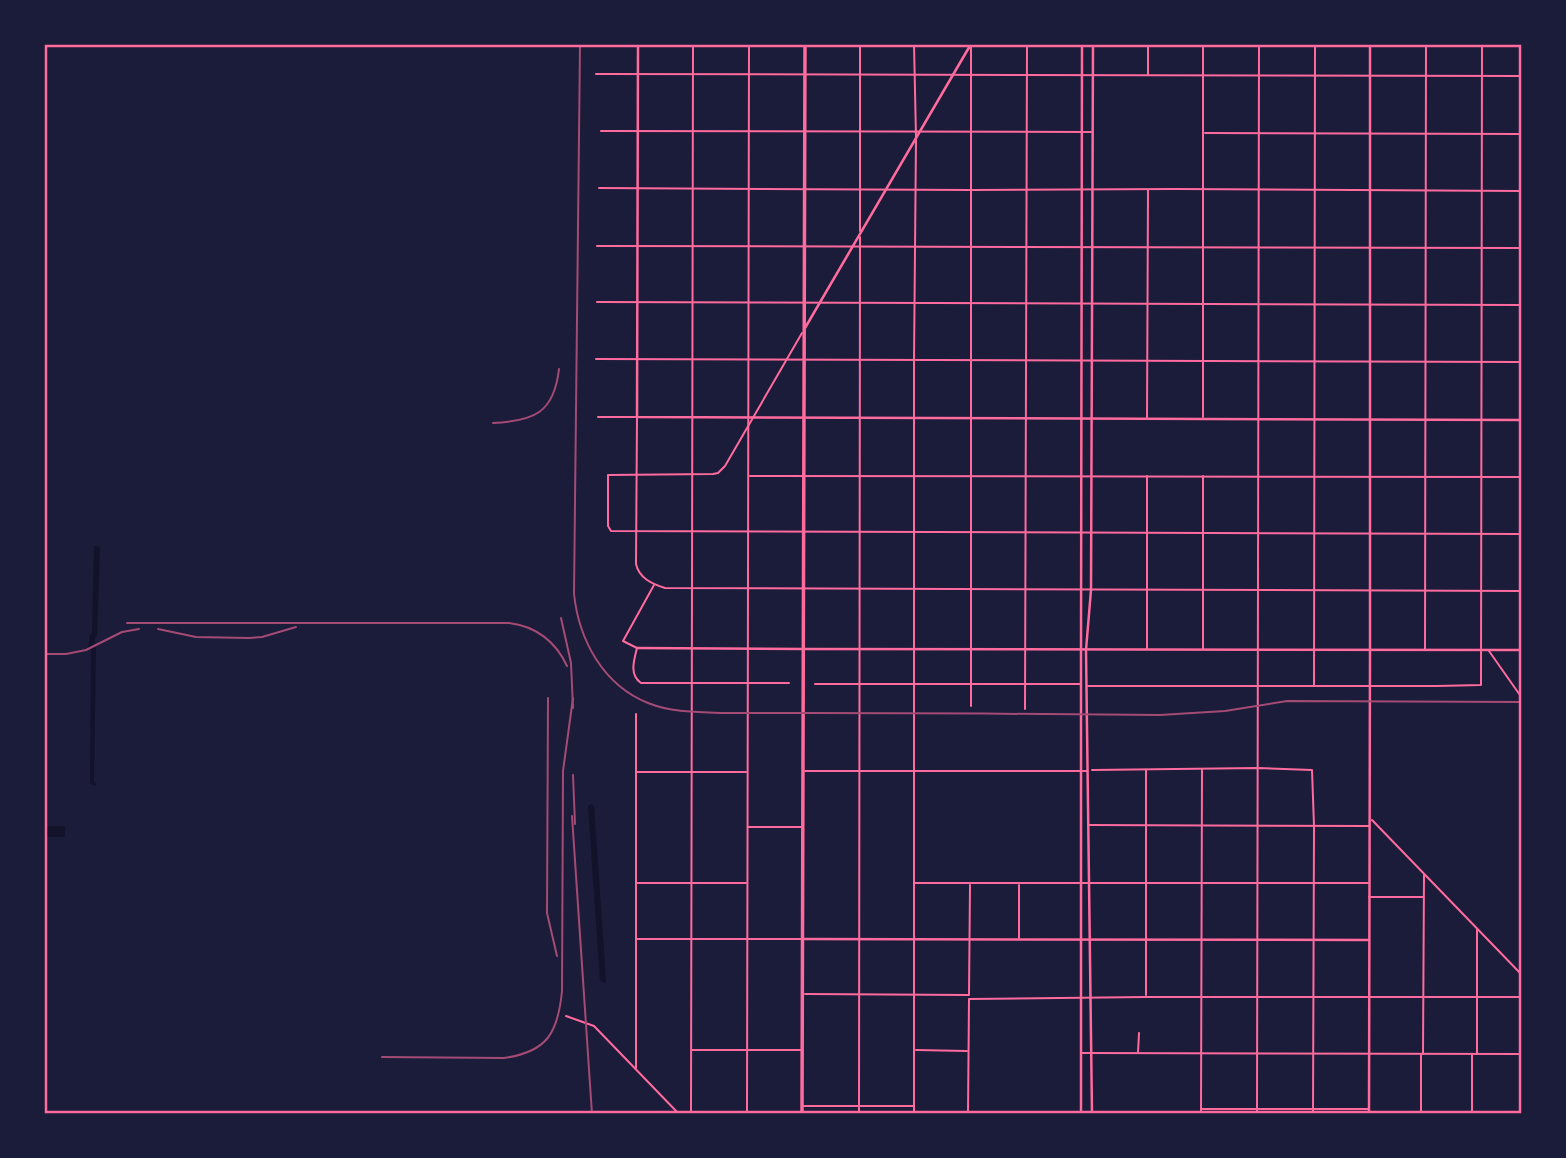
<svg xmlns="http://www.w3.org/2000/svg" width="1566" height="1158" viewBox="0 0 1566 1158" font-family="'DM Sans',sans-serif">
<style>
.water{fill:#12122b}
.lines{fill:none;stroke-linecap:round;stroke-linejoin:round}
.minor{stroke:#ff6b9d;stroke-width:2}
.tertiary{stroke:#ff6b9d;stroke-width:2.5}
.secondary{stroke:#ff6b9d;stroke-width:2.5}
.primary{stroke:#ff6b9d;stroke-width:3.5}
.rail{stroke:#a44b75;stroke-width:2}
.neatline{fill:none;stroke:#ff6b9d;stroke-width:2.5}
</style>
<rect width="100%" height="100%" fill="#1b1b3a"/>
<g class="water">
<polygon points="94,546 100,547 97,636 95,637 94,645 96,648 94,781 97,786 90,784 91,650 88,650 90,635 92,634"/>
<polygon points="592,804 594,806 606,981 605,983 600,981 588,806"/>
<rect x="44" y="826" width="21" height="11"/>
</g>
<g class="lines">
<g class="minor">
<polyline points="596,74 1522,76"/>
<polyline points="1148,75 1148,44"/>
<polyline points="601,131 1091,132"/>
<polyline points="1205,133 1522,134"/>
<polyline points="599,188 971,190 1175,189 1522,191"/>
<polyline points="860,231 860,44"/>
<polyline points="597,246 1522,248"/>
<polyline points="597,302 1522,305"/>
<polyline points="802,333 725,466 718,473 713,474 608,475 608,526 611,531 1522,534"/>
<polyline points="596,359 1522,362"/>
<path d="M598 417H637L636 564C639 578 652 584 665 588L1522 591"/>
<polyline points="1203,417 1203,44"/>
<polyline points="1147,419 1148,190"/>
<polyline points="750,476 1522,477"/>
<path d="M654 585 623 641 637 648C634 660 629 675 641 683H789"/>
<polyline points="1147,649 1147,476"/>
<polyline points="1203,649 1203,476"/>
<polyline points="1425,649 1426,44"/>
<polyline points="1489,651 1522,698"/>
<polyline points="815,684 1080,684"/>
<polyline points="1314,685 1315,44"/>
<polyline points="1088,686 1437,686 1481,685 1482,44"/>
<polyline points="971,706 971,46"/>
<polyline points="1025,709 1027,44"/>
<polyline points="1092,770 1258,768 1312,770 1314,826 1313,1114"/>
<polyline points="805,771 1087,771"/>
<polyline points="637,772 746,772"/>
<polyline points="1372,820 1522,975"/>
<polyline points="1089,825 1369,826"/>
<polyline points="748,827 802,827"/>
<polyline points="637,883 746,883"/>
<polyline points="915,883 1368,883"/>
<polyline points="1369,897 1423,897"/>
<polyline points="1477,930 1477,1054"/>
<polyline points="636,939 802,939"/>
<polyline points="1019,939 1019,885"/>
<polyline points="805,994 969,995 970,885"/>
<polyline points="1146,995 1146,770"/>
<polyline points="566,1016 594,1026 679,1114"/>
<polyline points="692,1050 802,1050"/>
<polyline points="916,1050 967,1051"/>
<polyline points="1082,1053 1522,1054"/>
<polyline points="1138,1053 1139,1033"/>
<polyline points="1423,1054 1424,875"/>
<polyline points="636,1068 636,714"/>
<polyline points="803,1106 913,1106"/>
<polyline points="1202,1109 1368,1109"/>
<polyline points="691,1114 693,44"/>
<polyline points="747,1114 749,44"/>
<polyline points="859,1114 860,237"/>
<polyline points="914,1114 914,361 916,138 914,44"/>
<polyline points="968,1114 969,999 1146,997 1522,997"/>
<polyline points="1201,1114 1202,770"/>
<polyline points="1257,1114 1259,44"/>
<polyline points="1421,1114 1421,1055"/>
<polyline points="1472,1114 1472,1055"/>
</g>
<g class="tertiary">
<polyline points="638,44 637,417 1522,420"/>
<polyline points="805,328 971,44"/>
<polyline points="637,648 803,649"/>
<polyline points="1081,650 1081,1114"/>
<polyline points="1086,650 1092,1114"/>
<polyline points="1370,650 1370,44"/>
<polyline points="803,939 1369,940"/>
</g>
<g class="secondary">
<polyline points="805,649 1522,650"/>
<polyline points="1081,649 1082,44"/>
<polyline points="1086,650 1091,590 1093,44"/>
<polyline points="1369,1114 1370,650"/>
</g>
<polyline class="primary" points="802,1114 805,44"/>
<g class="rail">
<path d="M580 44 574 594C579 640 603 685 648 703 673 713 699 712 726 713 754 713 782 713 810 713 927 713 1043 714 1160 715L1225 711 1287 701 1522 702"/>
<path d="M493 423C534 421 554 413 559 369"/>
<polyline points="561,618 571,663 573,708"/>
<path d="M127 623H509C536 626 556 642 567 666"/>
<polyline points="158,629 196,637 249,638 262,637 296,627"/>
<polyline points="44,654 66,654 86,650 122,632 139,629"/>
<polyline points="548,698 547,913 557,956"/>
<polyline points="573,775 575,824"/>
<polyline points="572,816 592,1114"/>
<path d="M382 1057 504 1058C547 1052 558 1033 562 991L563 771 573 698"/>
</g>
</g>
<rect width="1566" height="1158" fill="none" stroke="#1b1b3a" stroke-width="91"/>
<rect x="46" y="46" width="1474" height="1066" class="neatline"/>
</svg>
